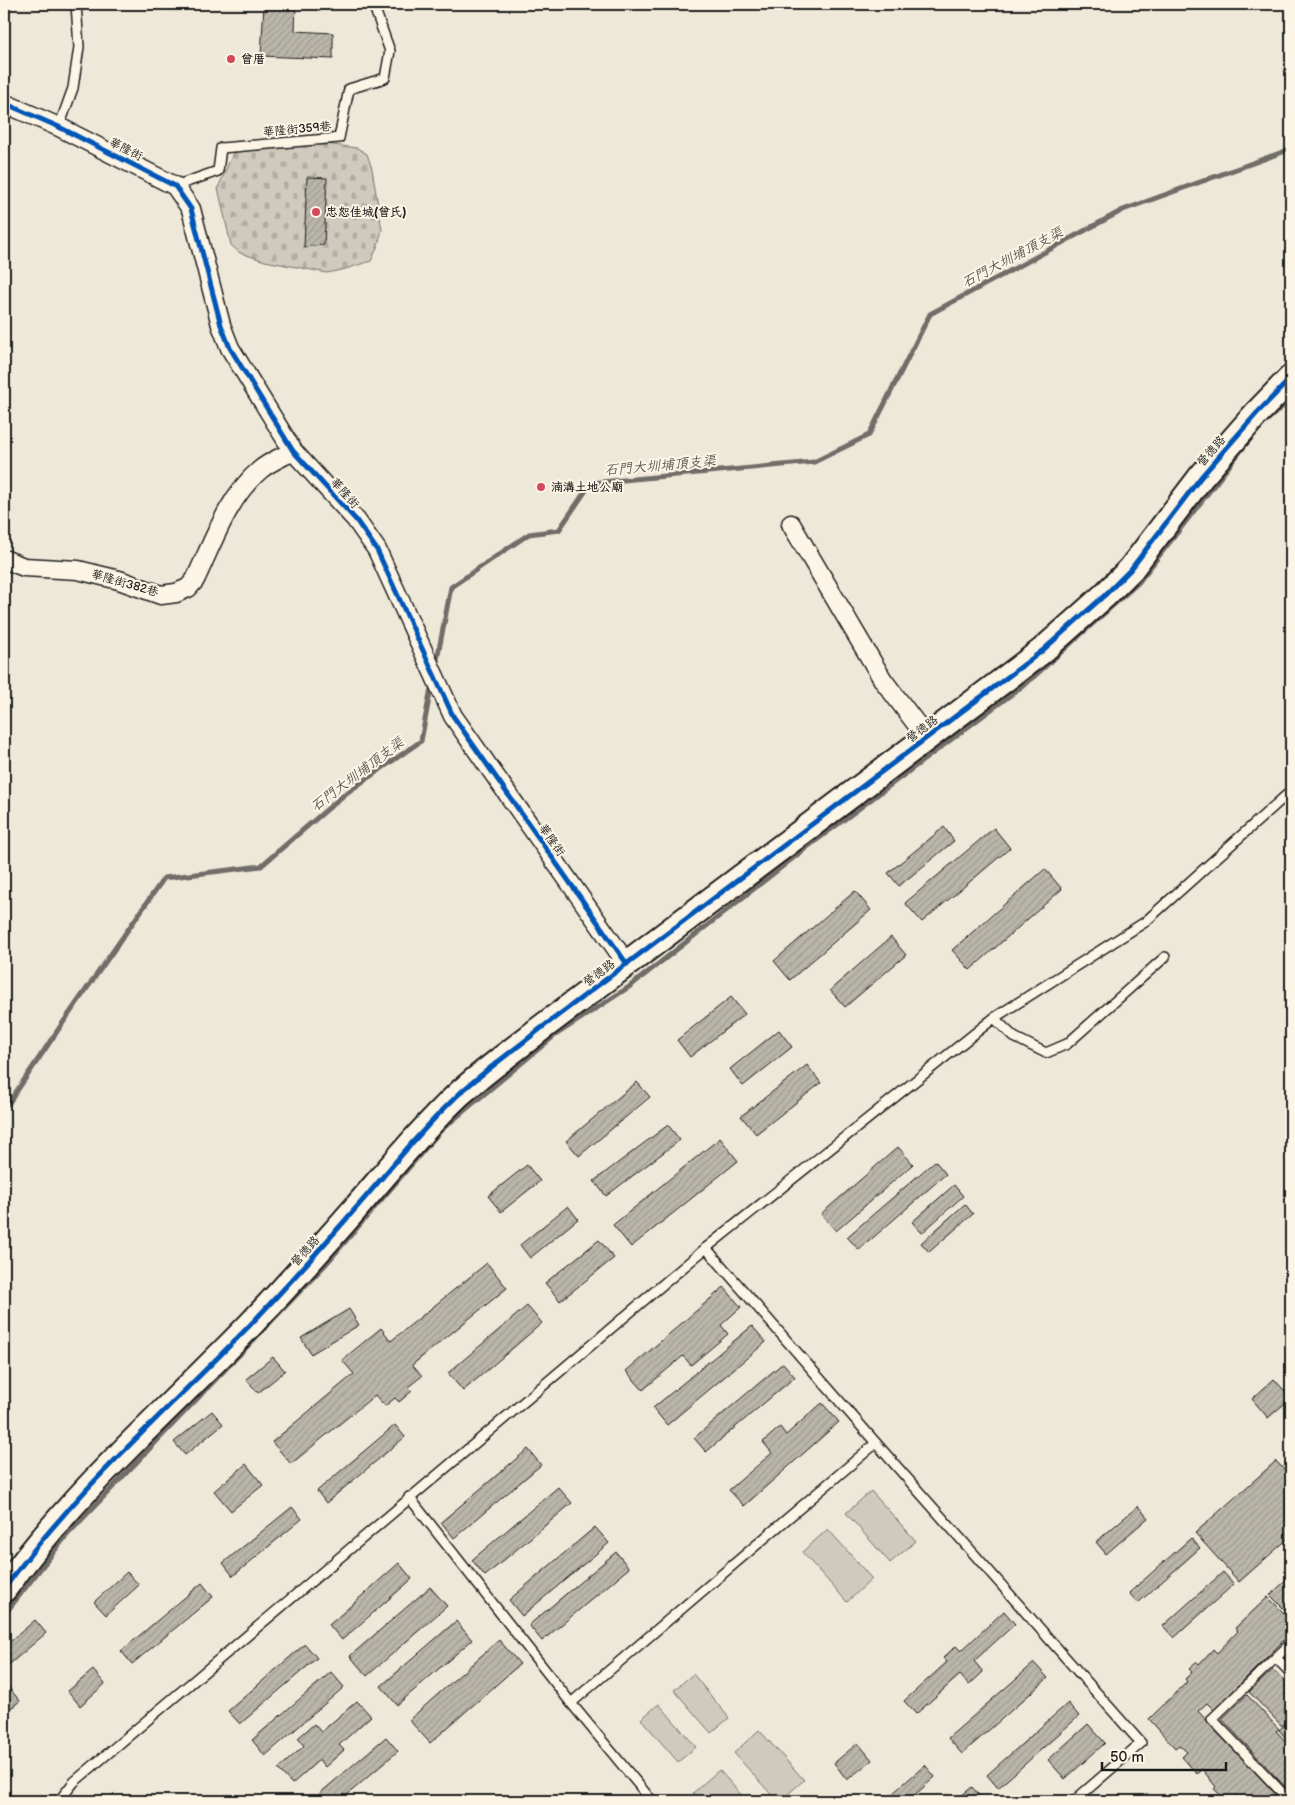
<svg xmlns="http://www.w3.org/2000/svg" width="1295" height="1805" viewBox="0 0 1295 1805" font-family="'Balsamiq Sans','LXGW WenKai TC',sans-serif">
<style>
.cemetery{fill:url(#cemetery-stones);stroke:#76736c}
.garden{fill:#cfcabd;stroke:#76736c}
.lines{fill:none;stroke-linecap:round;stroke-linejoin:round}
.stream{stroke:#6f6c67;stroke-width:5}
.building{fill:url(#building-hatch);stroke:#1c1c1c}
.lane-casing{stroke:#1c1c1c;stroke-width:12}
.street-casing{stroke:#1c1c1c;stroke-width:21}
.secondary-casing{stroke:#1c1c1c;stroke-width:29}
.lane{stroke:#fcf5e5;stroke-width:9}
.street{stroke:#fcf5e5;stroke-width:18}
.secondary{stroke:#fcf5e5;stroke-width:25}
.cycleway-casing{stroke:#fcf5e5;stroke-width:8}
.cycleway{stroke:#0057b8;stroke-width:5}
.poi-dot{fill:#d1495b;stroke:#fcf5e5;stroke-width:2}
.labels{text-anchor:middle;stroke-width:4;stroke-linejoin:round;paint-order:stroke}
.poi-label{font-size:12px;font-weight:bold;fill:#1c1c1c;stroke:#fcf5e5;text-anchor:start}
.street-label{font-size:12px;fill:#1c1c1c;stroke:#fcf5e5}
.water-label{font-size:14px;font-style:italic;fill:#5b5854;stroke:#fcf5e5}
</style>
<defs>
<pattern id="cemetery-stones" width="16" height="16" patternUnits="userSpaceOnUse" patternTransform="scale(1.25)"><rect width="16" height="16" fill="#cfcabd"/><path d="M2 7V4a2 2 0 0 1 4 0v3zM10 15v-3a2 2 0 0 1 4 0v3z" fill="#b1ada2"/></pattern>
<pattern id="building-hatch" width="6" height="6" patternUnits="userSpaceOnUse" patternTransform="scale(1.25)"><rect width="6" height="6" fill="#bab6aa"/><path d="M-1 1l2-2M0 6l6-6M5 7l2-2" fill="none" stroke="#9f9c92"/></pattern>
</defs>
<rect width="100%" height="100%" fill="#eee8d9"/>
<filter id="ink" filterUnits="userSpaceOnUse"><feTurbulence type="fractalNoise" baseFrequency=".02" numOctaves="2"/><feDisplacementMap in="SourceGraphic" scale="10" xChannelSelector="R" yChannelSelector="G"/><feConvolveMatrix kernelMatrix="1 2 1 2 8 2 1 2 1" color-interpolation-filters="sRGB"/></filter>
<g filter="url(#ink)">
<polygon class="cemetery" points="310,142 357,148 367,154 372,169 382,230 377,248 371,261 342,270 327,273 265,261 240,253 231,245 218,188 233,153 264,147"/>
<g class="garden">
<polygon points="871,1491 916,1541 890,1563 846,1513"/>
<polygon points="828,1529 872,1579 847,1602 802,1552"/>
<polygon points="693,1674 729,1718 711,1733 674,1690"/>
<polygon points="659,1704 696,1747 678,1762 641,1719"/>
<polygon points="759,1730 804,1780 780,1801 777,1801 734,1753"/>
<polygon points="719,1770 747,1801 701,1801 693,1793"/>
</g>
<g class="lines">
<g class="stream">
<polyline points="1263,424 1291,399"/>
<polyline points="436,665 451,587 529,534 559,530 591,483 814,462 869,435 930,314 1123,210 1291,149"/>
<polyline points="4,1103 8,1104 60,1027 164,878 261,866 345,794 421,741 432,683"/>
<polyline points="4,1615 67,1535 325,1265 441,1130 554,1036 629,987 802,851 1028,682 1138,583 1246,444"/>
</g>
</g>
<g class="building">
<polygon points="264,4 296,4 295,31 333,33 333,59 261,56"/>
<polygon points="307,177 327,178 324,245 304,247"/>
<polygon points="944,827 954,841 899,886 888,873"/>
<polygon points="994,828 1010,848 922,922 905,903"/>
<polygon points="1045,869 1062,889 970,970 952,950"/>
<polygon points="855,891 871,910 790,980 774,961"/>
<polygon points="891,937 906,955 845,1007 830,990"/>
<polygon points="731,997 745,1014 690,1057 677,1040"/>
<polygon points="779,1030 792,1047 743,1086 730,1069"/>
<polygon points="807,1065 821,1083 756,1134 741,1116"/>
<polygon points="637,1082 650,1097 579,1156 566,1141"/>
<polygon points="668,1125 680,1140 606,1196 594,1181"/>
<polygon points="720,1138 738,1161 631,1247 613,1225"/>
<polygon points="898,1147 913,1164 836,1231 821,1214"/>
<polygon points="935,1161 946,1174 859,1250 847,1237"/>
<polygon points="527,1165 540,1181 501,1212 488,1196"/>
<polygon points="954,1185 963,1196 922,1233 912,1222"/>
<polygon points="965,1204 973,1214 929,1252 921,1243"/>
<polygon points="568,1206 578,1219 530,1258 520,1245"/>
<polygon points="599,1240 614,1258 560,1301 545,1283"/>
<polygon points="487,1263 507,1288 412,1365 422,1376 408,1387 412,1391 399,1402 395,1398 385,1406 375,1395 291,1464 272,1442 354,1374 342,1360 381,1328 391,1341"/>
<polygon points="724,1287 741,1307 721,1325 728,1334 691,1365 683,1356 643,1390 626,1371"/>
<polygon points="527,1306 542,1323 463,1391 448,1373"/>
<polygon points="349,1309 359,1325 311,1354 301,1338"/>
<polygon points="752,1326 766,1342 667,1425 653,1408"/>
<polygon points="273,1357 285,1371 258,1393 246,1379"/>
<polygon points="783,1363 795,1377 706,1452 694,1438"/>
<polygon points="1274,1379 1291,1398 1268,1418 1252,1399"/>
<polygon points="822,1403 839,1422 744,1506 729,1490 772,1453 763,1442 780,1427 786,1435"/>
<polygon points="212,1411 223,1424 185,1455 174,1442"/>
<polygon points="395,1425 405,1437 326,1503 317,1491"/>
<polygon points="528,1449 541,1465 454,1538 441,1522"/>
<polygon points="1276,1461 1291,1477 1291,1536 1239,1582 1195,1533"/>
<polygon points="246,1464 263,1485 231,1511 214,1491"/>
<polygon points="558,1487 572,1503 485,1576 472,1560"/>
<polygon points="1138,1506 1148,1518 1106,1554 1096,1542"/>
<polygon points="292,1507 302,1519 233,1576 223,1563"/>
<polygon points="595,1527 609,1543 522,1616 509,1600"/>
<polygon points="1191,1538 1200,1548 1138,1603 1129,1593"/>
<polygon points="616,1552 629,1568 542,1641 529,1625"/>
<polygon points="399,1563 412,1579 342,1640 329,1625"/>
<polygon points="127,1572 139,1585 106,1615 94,1602"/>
<polygon points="1223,1572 1234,1584 1174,1638 1163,1626"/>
<polygon points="1291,1576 1291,1633 1214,1710 1207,1703 1198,1711 1282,1801 1227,1801 1214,1789 1216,1787 1202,1769 1197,1774 1182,1757 1187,1752 1179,1745 1175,1748 1149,1719 1187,1682 1185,1679 1192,1672 1189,1669 1197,1662 1199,1664 1213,1649 1217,1653 1238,1631 1235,1628 1268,1597 1284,1613 1286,1611 1270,1595"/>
<polygon points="202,1583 213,1597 132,1664 121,1651"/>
<polygon points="430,1587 447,1606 367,1676 350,1656"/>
<polygon points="1004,1611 1015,1624 974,1661 983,1672 969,1685 960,1675 916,1714 904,1701 947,1662 943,1658 956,1646 961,1651"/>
<polygon points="35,1620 46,1633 4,1669 4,1647"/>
<polygon points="456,1621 472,1640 397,1705 381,1686"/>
<polygon points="499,1640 520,1664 430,1743 409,1720"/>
<polygon points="305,1644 317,1658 240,1724 228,1711"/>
<polygon points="1291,1650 1291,1665 1284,1658"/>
<polygon points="1034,1663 1048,1678 962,1754 948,1738"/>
<polygon points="93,1670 105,1684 80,1706 68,1691"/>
<polygon points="1273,1670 1291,1686 1291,1716 1282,1726 1249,1692"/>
<polygon points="331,1672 344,1687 265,1756 252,1740"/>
<polygon points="4,1682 20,1701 11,1708 4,1700"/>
<polygon points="1247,1695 1279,1729 1276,1731 1291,1747 1291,1793 1222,1719"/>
<polygon points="357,1701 371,1716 339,1745 344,1750 325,1767 319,1760 292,1784 278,1769 304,1746 298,1738 314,1724 321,1732"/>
<polygon points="1068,1703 1079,1716 998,1788 987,1775"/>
<polygon points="1291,1720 1291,1744 1279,1730"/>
<polygon points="1088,1724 1105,1743 1065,1779 1048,1760"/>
<polygon points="386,1737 398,1751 340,1801 326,1801 319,1794"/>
<polygon points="858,1743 872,1760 847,1780 834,1763"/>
<polygon points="925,1765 935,1777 908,1801 884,1801"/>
<polygon points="972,1787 982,1799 979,1801 955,1801"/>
</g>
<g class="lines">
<g class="lane-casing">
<g id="lane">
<polyline points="59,127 73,88 79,47 76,4"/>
<polyline points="175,186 218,171 221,148 339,138 349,89 385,78 390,51 373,4"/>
<polyline points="994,1018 1014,1037 1046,1053 1067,1044 1165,957"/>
<polyline points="706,1248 876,1443 1141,1743 1074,1801"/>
<polyline points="409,1497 571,1703 652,1801"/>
<polyline points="1276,1658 1291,1673"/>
<polyline points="571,1703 876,1443"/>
<polyline points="59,1801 74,1782 706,1248 994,1018 1145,922 1291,791"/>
<polyline points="1290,1801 1212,1719 1291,1643"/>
</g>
</g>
<g class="street-casing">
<g id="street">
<polyline points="4,103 59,127 175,186 191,209 221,325 230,348 293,451 356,520 377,550 453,716 627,964"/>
<polyline points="791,524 883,680 927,738"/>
<path d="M4 559 24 567 78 570 119 580 161 595 176 593 188 588 195 580C213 542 228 497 260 470 269 462 282 457 293 451"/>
</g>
</g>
<g class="secondary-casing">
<path id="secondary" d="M4 1589C75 1490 167 1411 251 1324 287 1286 322 1247 356 1208 389 1170 421 1130 458 1095 483 1072 513 1051 540 1029L1042 651 1105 595 1131 569 1201 477 1257 413 1291 378"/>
</g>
<use href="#lane" class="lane"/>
<use href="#street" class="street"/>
<use href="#secondary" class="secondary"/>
<g class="cycleway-casing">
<g id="cycleway">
<polyline points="4,103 59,127 175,186 191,209 221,325 230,348 293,451 356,520 377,550 453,716 627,964"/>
<path d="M4 1589C75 1490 167 1411 251 1324 287 1286 322 1247 356 1208 389 1170 421 1130 458 1095 483 1072 513 1051 540 1029L1042 651 1105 595 1131 569 1201 477 1257 413 1291 378"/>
</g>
</g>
<use href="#cycleway" class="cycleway"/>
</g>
</g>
<g class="poi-dot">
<circle cx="231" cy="59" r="5"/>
<circle cx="316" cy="212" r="5"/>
<circle cx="541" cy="487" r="5"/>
</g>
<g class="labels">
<g class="poi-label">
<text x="241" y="63">曾厝</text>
<text x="326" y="216">忠恕佳城(曾氏)</text>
<text x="551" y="491">湳溝土地公廟</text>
</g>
<g class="street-label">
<text transform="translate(297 129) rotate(-5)" y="4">華隆街359巷</text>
<text transform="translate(126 149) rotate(27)" y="4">華隆街</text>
<text transform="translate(1211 451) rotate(-49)" y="4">營德路</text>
<text transform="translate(345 493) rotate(48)" y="4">華隆街</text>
<text transform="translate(125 583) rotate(16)" y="4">華隆街382巷</text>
<text transform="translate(922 729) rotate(-37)" y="4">營德路</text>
<text transform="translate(552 840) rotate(55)" y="4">華隆街</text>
<text transform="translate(599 973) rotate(-37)" y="4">營德路</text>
<text transform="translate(305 1251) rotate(-48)" y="4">營德路</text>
</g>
<g class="water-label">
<text transform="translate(1012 257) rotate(-28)" y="5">石門大圳埔頂支渠</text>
<text transform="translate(660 465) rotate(-5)" y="5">石門大圳埔頂支渠</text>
<text transform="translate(357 774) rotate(-37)" y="5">石門大圳埔頂支渠</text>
</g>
</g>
<rect width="1295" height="1805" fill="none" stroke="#fcf5e5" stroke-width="20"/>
<rect x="10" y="10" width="1275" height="1785" fill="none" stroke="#1c1c1c" stroke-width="2" filter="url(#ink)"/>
<path d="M1102 1762v8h124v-8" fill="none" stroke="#1c1c1c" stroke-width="2.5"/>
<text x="1110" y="1762" font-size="15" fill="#1c1c1c" stroke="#fcf5e5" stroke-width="4" paint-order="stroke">50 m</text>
</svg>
